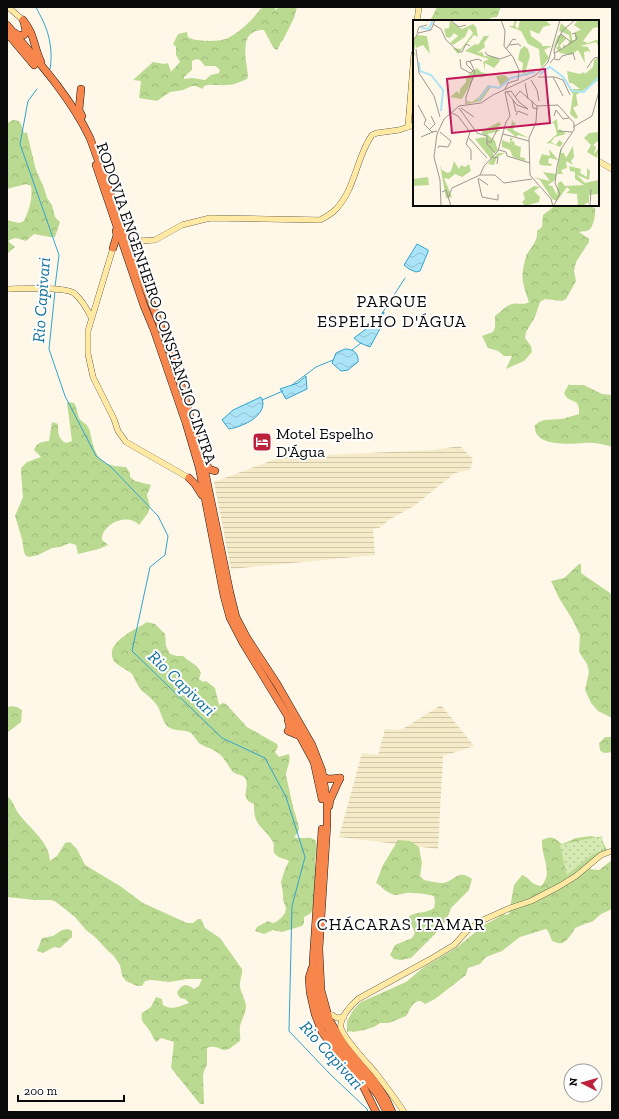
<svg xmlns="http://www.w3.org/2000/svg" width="619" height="1119" viewBox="0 0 619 1119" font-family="'Zilla Slab',serif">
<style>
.farmland{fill:url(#farmland-rules)}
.forest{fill:url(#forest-crowns);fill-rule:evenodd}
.park{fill:url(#park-dots)}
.water{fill:url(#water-waves);stroke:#31a4cf}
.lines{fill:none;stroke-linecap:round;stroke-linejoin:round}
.stream{stroke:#31a4cf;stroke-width:1}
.secondary-casing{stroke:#2c2c2c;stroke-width:6}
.highway-casing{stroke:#1b1b1b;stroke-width:8}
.secondary{stroke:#ffe9a3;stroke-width:5.5}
.highway{stroke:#f7864d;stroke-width:7}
.labels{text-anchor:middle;stroke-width:4;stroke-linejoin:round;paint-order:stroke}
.street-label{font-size:16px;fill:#0a0a0a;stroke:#fff}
.poi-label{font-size:16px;fill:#0a0a0a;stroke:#fff;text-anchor:start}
.water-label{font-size:17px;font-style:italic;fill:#13729d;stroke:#fff}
.neighbourhood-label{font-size:17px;letter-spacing:1px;fill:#0a0a0a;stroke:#fff}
.inset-river{fill:none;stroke:#ace4f7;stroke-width:2}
.inset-road{fill:none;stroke:#9d988f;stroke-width:1}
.view{fill:#c2185b;fill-opacity:0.15;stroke:#c2185b;stroke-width:2}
.inset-edge{fill:none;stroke:#0a0a0a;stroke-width:2}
</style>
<defs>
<pattern id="farmland-rules" width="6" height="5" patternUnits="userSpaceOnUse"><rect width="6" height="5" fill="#f5ebc8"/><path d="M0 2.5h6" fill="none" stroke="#d1c8aa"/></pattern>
<pattern id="forest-crowns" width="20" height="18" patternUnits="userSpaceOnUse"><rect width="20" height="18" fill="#bbda91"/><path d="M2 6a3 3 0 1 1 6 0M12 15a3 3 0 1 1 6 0" fill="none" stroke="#9fba7c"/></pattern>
<pattern id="park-dots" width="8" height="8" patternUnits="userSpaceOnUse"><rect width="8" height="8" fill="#d5e9b2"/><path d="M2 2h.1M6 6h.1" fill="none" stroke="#b6c698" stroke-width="1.8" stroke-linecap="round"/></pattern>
<pattern id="water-waves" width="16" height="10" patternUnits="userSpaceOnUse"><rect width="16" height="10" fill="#ace4f7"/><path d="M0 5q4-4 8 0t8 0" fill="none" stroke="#93c2d2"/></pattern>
</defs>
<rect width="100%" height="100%" fill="#fff7e8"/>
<g class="farmland">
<polygon points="460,446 473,459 470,470 455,473 414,506 389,520 379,528 373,529 375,555 231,569 214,482 281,457 433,450"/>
<polygon points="441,705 474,746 443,756 438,849 339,837 362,753 378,755 385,729 401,730"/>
</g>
<g class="forest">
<path d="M265 7H275V10L280 7H297L294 18 283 40 281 42 278 49 276 50 273 47 264 30C238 29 246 59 248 75L247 79C238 83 230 86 220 85 215 85 209 84 204 86L203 89 196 86H192L183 90 170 92 157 101 139 98 141 81 133 80 153 62 164 64 168 63 171 72 180 62 176 55V47L173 44 178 34 187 32 188 37C195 42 221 42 228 38 238 33 255 18 260 9ZM196 59 200 60 205 66H216L220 70 219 73 211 75 205 80 192 78 184 79V77L192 70V61Z"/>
<polygon points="437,7 501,7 497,17 490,18 489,21 430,21"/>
<path d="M13 120 19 121 21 124 24 133H25L26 132 27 133 36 170 44 188 47 198 52 205 55 217 60 222 55 237H50L34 234 26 241 16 238 9 240V242L15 247 7 254V220L19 223 24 221C29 210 33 198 31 186L26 184 7 189V123Z"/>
<path d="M556 205H589L595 208C596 213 594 223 591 228 588 232 583 231 579 232L589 239V242L576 262 574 271 576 281 566 299 562 301 545 299 540 302 535 317 526 332 525 338 531 346 532 352 524 361 506 369 512 356H504L498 351 488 348 482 336 493 332 495 327V316C501 312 505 306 512 304 518 302 523 306 529 302 523 284 520 279 525 260 526 258 526 255 527 254 531 247 538 241 537 231L542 227 543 215Z"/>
<path d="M569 384 570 385H584L602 394 612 395V447C604 444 593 442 584 443 570 444 532 447 535 425L539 422 544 420 562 419 579 414V408L577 403 567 398 564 393Z"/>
<path d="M68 402 74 403C77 408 77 412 79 418 80 421 86 423 88 427 91 432 91 439 93 445 99 463 107 466 126 467L130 473V477L135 481 151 485 147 495 150 507 148 513 139 525C128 512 101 524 102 540L108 545 99 549 78 554 76 545 70 543 60 547 52 548 38 555 29 557 26 556 24 552 22 539 15 516 23 497 21 473V468L27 462 41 457 34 450C37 442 41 442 49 441L52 422 58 424C58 433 58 439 66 443L72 441 67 403Z"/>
<polygon points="579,564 581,564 581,573 610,593 612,597 612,718 598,711 591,703 585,690 589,672 587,664 579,652 580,635 572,619 559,598 551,581 564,578"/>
<path d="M147 622 155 624 165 634 166 646 170 654 177 656H183C190 663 198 664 201 673L199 679 203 682 206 681 215 688 219 705 223 703 226 704 247 727 277 744 278 747 275 752 279 757 289 754C291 763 287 766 286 775L293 807 297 820 299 828 298 833 294 837C300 840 310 835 315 840 319 845 315 856 315 862 315 867 318 872 319 877 320 887 316 902 312 911 310 914 308 915 304 917V923L302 926 282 932 273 930 264 934 255 931 257 927 268 921 273 923 276 922 281 918 285 913 286 908 283 900V893L281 882 285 869 289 861C284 858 279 859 275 854 272 850 275 846 273 842 264 826 253 827 254 804 238 799 251 787 245 778 242 774 235 775 232 771 227 764 223 755 215 751 209 747 203 747 198 742 196 740 194 735 191 733 184 729 173 732 167 726 163 722 161 713 158 707 154 700 147 695 141 690 137 685 135 679 132 674 126 668 113 665 112 656 109 640 137 629 147 622Z"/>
<polygon points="10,706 17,707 22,710 21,722 7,733 7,708"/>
<path d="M605 737H612V752C607 753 603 754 600 750L599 743Z"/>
<path d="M7 796C14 801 14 808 19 814 30 829 49 841 50 861L57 856 65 843 70 842 77 849 85 865 120 886 143 903 187 923H193L198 919H201L205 928 220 938 242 969C243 975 239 980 240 987 241 993 245 999 246 1005 246 1013 242 1019 240 1026 239 1031 241 1036 240 1041L229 1049 224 1050C218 1048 213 1045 207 1048V1065L204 1071 203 1076 204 1104H200L171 1068 174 1042 161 1038 156 1042C153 1038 152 1034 149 1030 145 1023 140 1023 142 1013L151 1007 156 997 162 999 163 1005C173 1011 179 1006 189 1003L185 999 180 998 177 993C181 984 187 983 194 989L199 986 202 979H187L170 982 151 980 145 981 142 986H137L126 981 122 976 120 965 113 955 108 951 95 937 86 930 75 917 56 902 51 900H35L7 897Z"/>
<path d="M591 836 601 838 607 850 588 868 589 869 599 870 612 860V909L601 914 592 922 587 923 575 928C573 932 567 942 562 943 559 944 555 942 552 941L548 931 546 929 520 937 502 951 486 957 480 964 468 968 466 975 435 999 425 1004 421 1001C411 1001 411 1010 406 1016L389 1023H380L374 1027 364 1030 353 1032 350 1031 347 1032V1021L354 1009 361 1002 406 982 424 967 456 948 484 925 499 917 501 913 506 915 509 914 514 885 522 875C531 878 529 884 541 886 554 873 541 857 542 840 552 835 554 838 562 844L576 838Z"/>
<path d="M398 840 410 841 419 847 422 863 420 876 424 880C430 881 437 883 443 883 455 881 458 868 472 879L469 890 451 908 449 914 443 925 435 934 411 958 401 960 394 959 390 955 395 945 412 938 415 933 413 928 408 924V917C416 911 426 914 434 908L435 902 434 896C427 894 418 893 411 893 404 892 399 897 392 894 385 892 382 886 376 883L383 865Z"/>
<polygon points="68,929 72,931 72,937 60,948 54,947 43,953 37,951 42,938 53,936 62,930"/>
</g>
<polygon class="park" points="602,836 604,850 593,854 567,875 560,845"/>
<g class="water">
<polygon points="417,244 428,250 428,252 420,271 416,272 409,269 404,265"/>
<polygon points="384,312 382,325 370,347 360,343 354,338 366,329"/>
<path d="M345 349C353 349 359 353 358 362L348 370 341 371 332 363 336 353Z"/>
<polygon points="306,376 307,389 286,399 280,389 298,383"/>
<path d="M261 397C262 399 263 401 263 403 263 418 241 427 229 429L222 420 233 410Z"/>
</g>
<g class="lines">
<g class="stream">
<path d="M36 7C38 12 41 16 43 21 50 35 53 54 50 69"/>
<polyline points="37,89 28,101 20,144 59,255 55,287"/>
<polyline points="55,291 49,349 65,396 96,456 111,467 158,516 168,536 165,555 150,567 132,651 222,738 265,758 286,797 305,857 292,906 289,1031 330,1074 367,1109 368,1112"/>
<polyline points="381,315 405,278"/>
<polyline points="352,350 361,343"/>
<polyline points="292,385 316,367 333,360"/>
<polyline points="262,400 283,391"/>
</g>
<g class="secondary-casing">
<g id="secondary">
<polyline points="8,7 23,20"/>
<polyline points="417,21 419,7"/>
<polyline points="408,127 414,54"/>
<polyline points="598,161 612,169"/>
<path d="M139 241 155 240 182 225 210 218 320 220C324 218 329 215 333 212 356 191 355 159 372 135L377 133 399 130 414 125"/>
<polyline points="113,248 88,331 88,354 93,377 114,419 118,431 126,442 189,478"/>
<path d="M7 289C20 289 67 286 75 294 82 300 87 309 91 317"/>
<polyline points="332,1015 337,1018 344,1017"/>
<path d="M404 1112C395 1098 385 1085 375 1072 367 1063 344 1038 341 1028 339 1018 351 1005 358 999L429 960 454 945 467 931 481 921 510 908 531 901 558 887 576 876 601 855 612 851"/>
</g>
</g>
<g class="highway-casing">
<g id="highway">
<path d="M23 20C35 35 33 45 41 62"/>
<path d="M7 25C37 60 70 96 90 138L134 259 168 345 183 391 204 467 230 593 236 617 247 638 277 684 312 745 322 771 327 803V824L319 949 321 990 329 1019 344 1045 375 1082 386 1099 392 1112"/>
<polyline points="7,33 34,65"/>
<polyline points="15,33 18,35 24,35 26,32 24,22"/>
<polyline points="81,89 79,110 82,116"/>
<polyline points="96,165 144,306 154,330 186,423 199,467 224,596 230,618 243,643 300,736 314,762 322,799"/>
<polyline points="127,233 128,237 139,241"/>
<polyline points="113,248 117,235 116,231"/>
<polyline points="206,463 209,469 215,471"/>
<polyline points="189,478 195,484 202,495"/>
<polyline points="288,720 290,727 288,731 300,736"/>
<polyline points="323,777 329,779 340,778"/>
<polyline points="329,806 330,800 340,778"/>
<polyline points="322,829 313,962 317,998 323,1019 334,1039 378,1095 387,1112"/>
<polyline points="312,968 309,978 310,992 315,1014 322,1032 362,1084 376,1112"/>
</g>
</g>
<use href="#secondary" class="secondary"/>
<use href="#highway" class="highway"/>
</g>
<defs>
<g id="hotel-square" transform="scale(1)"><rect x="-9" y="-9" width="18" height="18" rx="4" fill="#bc213c" stroke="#fff"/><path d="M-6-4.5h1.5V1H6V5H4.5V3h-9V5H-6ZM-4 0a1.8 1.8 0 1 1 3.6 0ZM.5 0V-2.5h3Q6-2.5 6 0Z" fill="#fff"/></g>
</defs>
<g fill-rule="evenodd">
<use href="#hotel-square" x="262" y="442"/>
</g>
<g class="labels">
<g class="street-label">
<text transform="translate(157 303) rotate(71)" y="6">RODOVIA ENGENHEIRO CONSTANCIO CINTRA</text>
</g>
<g class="poi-label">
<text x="276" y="439">Motel Espelho<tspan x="276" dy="18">D'Água</tspan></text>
</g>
<g class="water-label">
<text transform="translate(41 300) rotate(-86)" y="6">Rio Capivari</text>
<text transform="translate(182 683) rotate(44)" y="6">Rio Capivari</text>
<text transform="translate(332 1055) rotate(48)" y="6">Rio Capivari</text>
</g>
<g class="neighbourhood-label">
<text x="392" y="307">PARQUE<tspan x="392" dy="20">ESPELHO D'ÁGUA</tspan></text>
<text x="401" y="930">CHÁCARAS ITAMAR</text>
</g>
</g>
<g transform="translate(413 20)">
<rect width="186" height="186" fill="#fff7e8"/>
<path d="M102 0H104L102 6 105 9 107 0H132L138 5 130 7 126 14 117 10 118 16 129 24V26H139L131 30 136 38 128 48 126 29 115 24 108 11 95 6H100ZM165 0H184L186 3V7L180 8 170 21 175 23 186 19V28L183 22 167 26 175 27 177 31 176 34V31L171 32 172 43 165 30 158 35 147 33 143 28 146 25 144 23 140 29 145 15H150L153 19 147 25 148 29H150V25L154 26 157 20 156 15 146 11 148 3 158 12 159 20H162V12L168 10 161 5ZM37 1 49 9 60 4 63 7 65 17 61 15 45 34 40 28 48 29 60 13 56 8 52 17 40 25 37 23 45 16 41 13 37 18 33 17 31 9 36 8ZM4 15 14 16 17 34 10 25 3 28V24L1 31 3 36 0 34V22ZM71 16H76L71 23 72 27 64 33 69 32 71 36 83 37 87 41 81 48 72 43V51L70 42 76 39 52 31 62 24 65 25ZM111 26 115 29 117 36 112 53 121 51 113 56 109 52 110 43 105 40 107 30ZM186 37V60L163 75 165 85 160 88 165 97 163 99 157 94 160 74 156 69H167L159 63H156L154 51 167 54 171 52 172 54 180 47 181 40ZM64 48 68 52 75 54 70 57 62 56 49 79 37 77 44 71 47 74V69L53 62V57ZM91 55 97 59 88 67 83 56ZM75 65 78 67 68 81 55 84 53 81 59 82 66 77ZM144 99 145 111 147 109 153 114 142 117 138 122 143 125 146 120 150 123 147 127 137 123 133 124 144 114 141 103H138ZM99 100 101 103 103 102 100 110 116 118 105 115 103 117 93 109 98 108ZM86 102 88 105 84 109 87 111 74 114 82 121 85 131 80 133 81 137 85 133H92L84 137 81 145 75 144 78 139 62 119 71 117 75 119 69 113V111ZM186 112V120L180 125 183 127 181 134 186 128 184 138 174 132 178 125 171 118 176 113ZM97 118H100L98 122 101 121 102 125 108 127 107 137 112 138V141L100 137 97 130 89 127V120L97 123ZM160 126 161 137 158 141 160 145 153 141 154 148 148 150 150 154H144L142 160 135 165 139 166 144 175 145 163 148 161 152 166 171 165 162 159V152L157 151 156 146 168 149 167 153 174 157V148L177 151 176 160 164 155 172 163 185 160 186 179 185 174 176 175V184L175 182 170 186H165L164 174 153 173 157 170 154 167 144 181 139 179 127 160 120 157 137 161 130 152 144 154 147 132 150 128 148 133H151L153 138ZM136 129 145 140 136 138 135 143 139 144 138 146 127 145 126 142 129 134 137 136ZM41 141 46 149 48 145 52 147 56 144 58 151 49 157 42 154 36 159 31 158 39 177 33 178 27 145 29 150 35 153 38 151ZM15 157 16 165 0 166V159ZM121 166 127 167 121 171 127 177 126 182 112 186 109 182 112 179 110 173Z" fill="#bbda91"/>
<path class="inset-river" d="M8 8 16 9 20 0M6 42 7 51 18 55 30 70 28 91M127 54 137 47 150 57 159 71 171 72 186 57M65 81 76 66 86 68 98 58 122 52"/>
<path class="inset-road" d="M37 0 46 7 53 5M88 0 92 11 91 26 100 37 106 50 105 60M20 4 28 9 33 20 46 32H49L53 24 57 26M4 13 6 7 14 5M148 14 158 22M0 21 5 13 18 10 22 0M96 25 105 24 108 26M3 29 6 53 21 76 27 97M93 29 100 19 103 20M72 32 74 35 87 39 98 35M142 33 164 19 162 13 159 14M47 39 48 48 57 53 62 50M141 39 146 40 149 36 160 33 162 40M57 42 54 41 53 44 60 51M137 43 142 37 141 30 149 11 162 0M174 48 181 38 186 37M125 57H142L150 60 157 75M140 57 150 76M118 60 124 70 126 81M112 63 115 79M92 69 95 63 105 60M102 77 107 71 124 86 145 85 161 103V110L148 129 144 147 142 163 147 174 141 185M100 80 103 92M119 81 120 88 125 89M53 84V77L62 52 57 41 65 39 69 41M5 85 13 100 11 104 19 112 24 111M124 86 123 102 116 118 117 155 138 179 140 186M46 88 64 113 74 116V124L83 134M48 88 61 97M39 93 45 96 57 112 53 124 58 130V140M103 95 105 91 115 95M141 96 143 90 150 99 156 98M160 107 179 96 186 71M17 109 22 104 18 96M145 111 159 112M90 114 116 121M8 117 20 112M56 118 74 138M74 122H78L84 110M25 128 26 126 35 127 38 121 27 112M86 130 93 132 94 136 117 143M80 138 85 137 84 144M67 155 71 146 85 131 93 102 97 96 92 72 98 71 106 82 115 89 104 85 94 72M67 155H82L91 163 119 159M65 158 75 165M65 159 69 177 85 180V174M29 172 33 170 38 186M35 178 39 168 67 155M28 186 27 160 21 137 24 114 31 99 46 86 68 83 80 75 123 55 135 42 147 0M177 186 178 169"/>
<path class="view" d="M132 49 137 103 39 113 34 59Z"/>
<rect width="186" height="186" class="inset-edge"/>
</g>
<rect width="619" height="1119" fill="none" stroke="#0a0a0a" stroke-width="16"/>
<g transform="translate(583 1083) rotate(276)"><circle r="19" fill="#ffffff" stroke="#9d9d9d"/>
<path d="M0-3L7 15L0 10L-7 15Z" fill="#bc213c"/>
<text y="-6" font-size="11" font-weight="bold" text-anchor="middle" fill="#0a0a0a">N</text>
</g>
<path d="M18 1095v6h106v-6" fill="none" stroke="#0a0a0a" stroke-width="2"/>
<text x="24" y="1095" font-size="12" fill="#0a0a0a" stroke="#ffffff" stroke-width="3" paint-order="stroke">200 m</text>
</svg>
